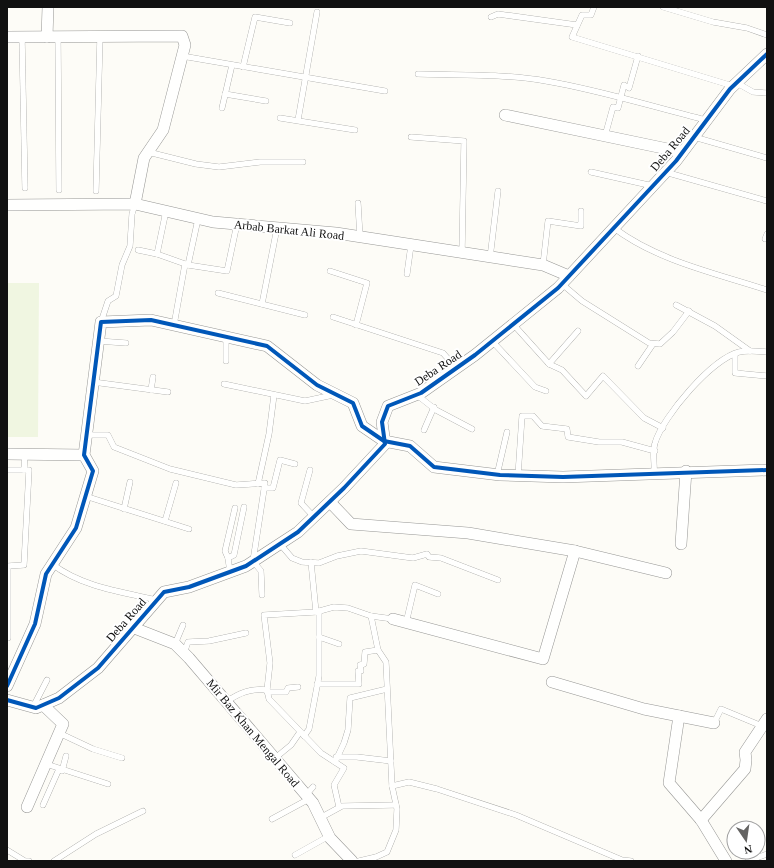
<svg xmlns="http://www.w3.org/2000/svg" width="774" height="868" viewBox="0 0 774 868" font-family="Georgia,serif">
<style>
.pitch{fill:#f0f6e1}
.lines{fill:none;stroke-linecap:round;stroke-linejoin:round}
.lane-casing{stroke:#979795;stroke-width:6}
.street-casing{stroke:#979795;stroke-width:12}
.lane{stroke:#fffffe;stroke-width:5.5}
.street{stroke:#fffffe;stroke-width:11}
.cycleway-casing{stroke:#fff;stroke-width:6}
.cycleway{stroke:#0057b8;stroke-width:4}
.labels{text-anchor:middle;stroke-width:4;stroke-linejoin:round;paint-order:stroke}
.street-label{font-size:12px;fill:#111;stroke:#fff}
</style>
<rect width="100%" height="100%" fill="#fdfcf7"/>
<polygon class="pitch" points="7,283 39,283 38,437 7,437"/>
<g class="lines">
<g class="lane-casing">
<g id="lane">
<polyline points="594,7 591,15 582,15 572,37 733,86"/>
<polyline points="663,7 713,22 747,28 767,35"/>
<polyline points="491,17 498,14 577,25"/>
<polyline points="22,37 25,188"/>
<polyline points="58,37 59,190"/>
<polyline points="182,56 385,91"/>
<polyline points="243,67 255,17 290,23"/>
<path d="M418 74C460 75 504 74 546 81 600 90 653 107 706 120"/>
<polyline points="737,83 753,92 767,93"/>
<polyline points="225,94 266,101"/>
<polyline points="222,108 232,65"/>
<polyline points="280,118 355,130"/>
<polyline points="298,120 317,12"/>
<polyline points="605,136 613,107 618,108 624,85 629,88 638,56"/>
<polyline points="411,137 464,141 462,253"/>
<polyline points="694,137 767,158"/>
<polyline points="148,152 196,164 219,167 260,162 303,162"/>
<polyline points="591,172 653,186"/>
<polyline points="665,172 767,201"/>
<polyline points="96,191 100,37"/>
<polyline points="358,203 360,237"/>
<path d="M614 228C658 261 715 273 767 290"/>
<polyline points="765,239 767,234"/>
<polyline points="138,250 157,254 188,265 227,271 237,224"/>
<polyline points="157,254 166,211"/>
<polyline points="490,258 498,191"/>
<polyline points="188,265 198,219"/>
<polyline points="543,265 548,221 581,226 581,211"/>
<polyline points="330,271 367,283 356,325"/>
<polyline points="407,274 411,245"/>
<polyline points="562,284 582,301 649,343 660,344 673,332 689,311"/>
<polyline points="218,293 305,315"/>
<polyline points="262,304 277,228"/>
<polyline points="676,305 715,326 750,351"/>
<polyline points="333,317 443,353 456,368"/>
<polyline points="101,322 108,301 116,296 122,265 130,246 132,214 135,204"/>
<polyline points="513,324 549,364 562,370 586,396 603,376 644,418 663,428"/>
<polyline points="174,325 185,264"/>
<polyline points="98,341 126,343"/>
<polyline points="492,341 535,387 546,391"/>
<polyline points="735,355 735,373 767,376"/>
<polyline points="226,361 226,336"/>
<polyline points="549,364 578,331"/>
<polyline points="638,366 653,344"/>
<polyline points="93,382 168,392"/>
<polyline points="224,384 305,401 333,395"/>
<polyline points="151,390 153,377"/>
<polyline points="417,395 436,410 472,429"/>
<polyline points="424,430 434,407"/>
<polyline points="86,435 108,435 114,447 170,469 236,485 265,483 253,561 261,571 262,595"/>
<polyline points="7,470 24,470"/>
<polyline points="310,470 301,503 314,517"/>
<path d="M654 474C655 465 652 452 655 443 663 416 712 359 739 352 748 350 758 351 767 352"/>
<polyline points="497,475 507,432"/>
<polyline points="518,476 522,416 533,416 542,426 567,429 568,437 599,442 622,442 655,451"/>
<polyline points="258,484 269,434 274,395"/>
<polyline points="264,488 273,488 280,460 295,464"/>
<polyline points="85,496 189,529"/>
<polyline points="124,509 130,482"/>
<polyline points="165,521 176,483"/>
<polyline points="280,544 292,558 302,562 319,563 337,556 361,551 413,558 427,554 429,557 441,558 498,580"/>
<polyline points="228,558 225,551 235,508"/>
<polyline points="311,562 316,612"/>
<path d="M52 564C82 587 122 592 157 600"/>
<polyline points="230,572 228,558 234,555 244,507"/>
<polyline points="406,623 415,585 438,594"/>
<polyline points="319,637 339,644"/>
<polyline points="8,638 8,566 24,565 29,470 24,470 25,454"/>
<polyline points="175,644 183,625"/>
<polyline points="184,653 188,642 209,641 246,633"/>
<polyline points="317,684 359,684 358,671 361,671 360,665 364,664 365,652 378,650"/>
<polyline points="267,692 286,692 288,688 298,687"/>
<path d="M226 702C239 693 251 688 267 690"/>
<polyline points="33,707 47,680"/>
<polyline points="714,723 721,709 762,726"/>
<polyline points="59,733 93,749 122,758"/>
<polyline points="304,736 309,729 319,676 319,611"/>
<polyline points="336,757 357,757 391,761"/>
<polyline points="274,759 291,745 300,732"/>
<polyline points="335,762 344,743 348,730 350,698 387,689"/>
<polyline points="46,764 108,784"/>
<polyline points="62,771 66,756"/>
<polyline points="392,786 409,782 437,789 516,815 622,860 631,861"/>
<polyline points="306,795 313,787"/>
<polyline points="43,805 59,769"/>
<polyline points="339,807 334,785 344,768 321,753 269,699 267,690 270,663 264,615 316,612 334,607 348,608 371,616 393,619"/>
<polyline points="320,818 342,806 396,805"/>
<polyline points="272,819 309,799"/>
<polyline points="7,850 25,861 29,861"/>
<polyline points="295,855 329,836"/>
<polyline points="54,861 96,834 143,811"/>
<polyline points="359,861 376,857 387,852 396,830 397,809 392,786 386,662 378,650 371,616"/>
<polyline points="748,861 767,854"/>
</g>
</g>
<g class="street-casing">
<g id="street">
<polyline points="7,37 182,36 185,45 163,130 144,158 135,204"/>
<polyline points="47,37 48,7"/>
<polyline points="505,115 682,152"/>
<polyline points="7,205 135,204 213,222 336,233 543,265 569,276"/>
<polyline points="7,454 84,455"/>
<polyline points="330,502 351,524 468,533 575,551 666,573"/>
<polyline points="681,544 686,471"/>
<polyline points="393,619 543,659 575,551"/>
<polyline points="134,628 175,644 189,658 313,803 330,838 352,861"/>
<polyline points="552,682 644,709 714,723"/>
<polyline points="7,686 35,624 46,574 76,528 93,471 84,455 101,322 151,320 267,346 317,385 353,403 362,426 384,441 410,446 434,467 500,475 563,477 767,470"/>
<polyline points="7,700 36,708 59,698 98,668 164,592 189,587 246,566 298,532 344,488 385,444 382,422 388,406 421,393 475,355 558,288 676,161 730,89 767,54"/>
<polyline points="679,716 669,783 701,820 726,861"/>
<polyline points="27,807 63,724 43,705"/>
<polyline points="701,820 745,769 746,760 745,752 767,719"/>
</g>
</g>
<use href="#lane" class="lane"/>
<use href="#street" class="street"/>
<g class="cycleway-casing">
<g id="cycleway">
<polyline points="7,686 35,624 46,574 76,528 93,471 84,455 101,322 151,320 267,346 317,385 353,403 362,426 384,441 410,446 434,467 500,475 563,477 767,470"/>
<polyline points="7,700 36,708 59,698 98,668 164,592 189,587 246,566 298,532 344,488 385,444 382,422 388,406 421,393 475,355 558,288 676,161 730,89 767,54"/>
</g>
</g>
<use href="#cycleway" class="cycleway"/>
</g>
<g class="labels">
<g class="street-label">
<text transform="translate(670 149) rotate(-50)" y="4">Deba Road</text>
<text transform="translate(289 230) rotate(6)" y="4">Arbab Barkat Ali Road</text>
<text transform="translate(438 368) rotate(-34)" y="4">Deba Road</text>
<text transform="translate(126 620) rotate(-49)" y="4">Deba Road</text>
<text transform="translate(253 733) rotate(50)" y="4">Mir Baz Khan Mengal Road</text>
</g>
</g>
<rect width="774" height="868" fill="none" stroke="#111111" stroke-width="16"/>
<g transform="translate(746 840) rotate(167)"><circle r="19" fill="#ffffff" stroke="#a0a0a0"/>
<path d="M0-3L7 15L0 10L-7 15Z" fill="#646362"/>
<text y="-6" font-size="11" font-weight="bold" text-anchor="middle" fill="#111111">N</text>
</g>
</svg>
